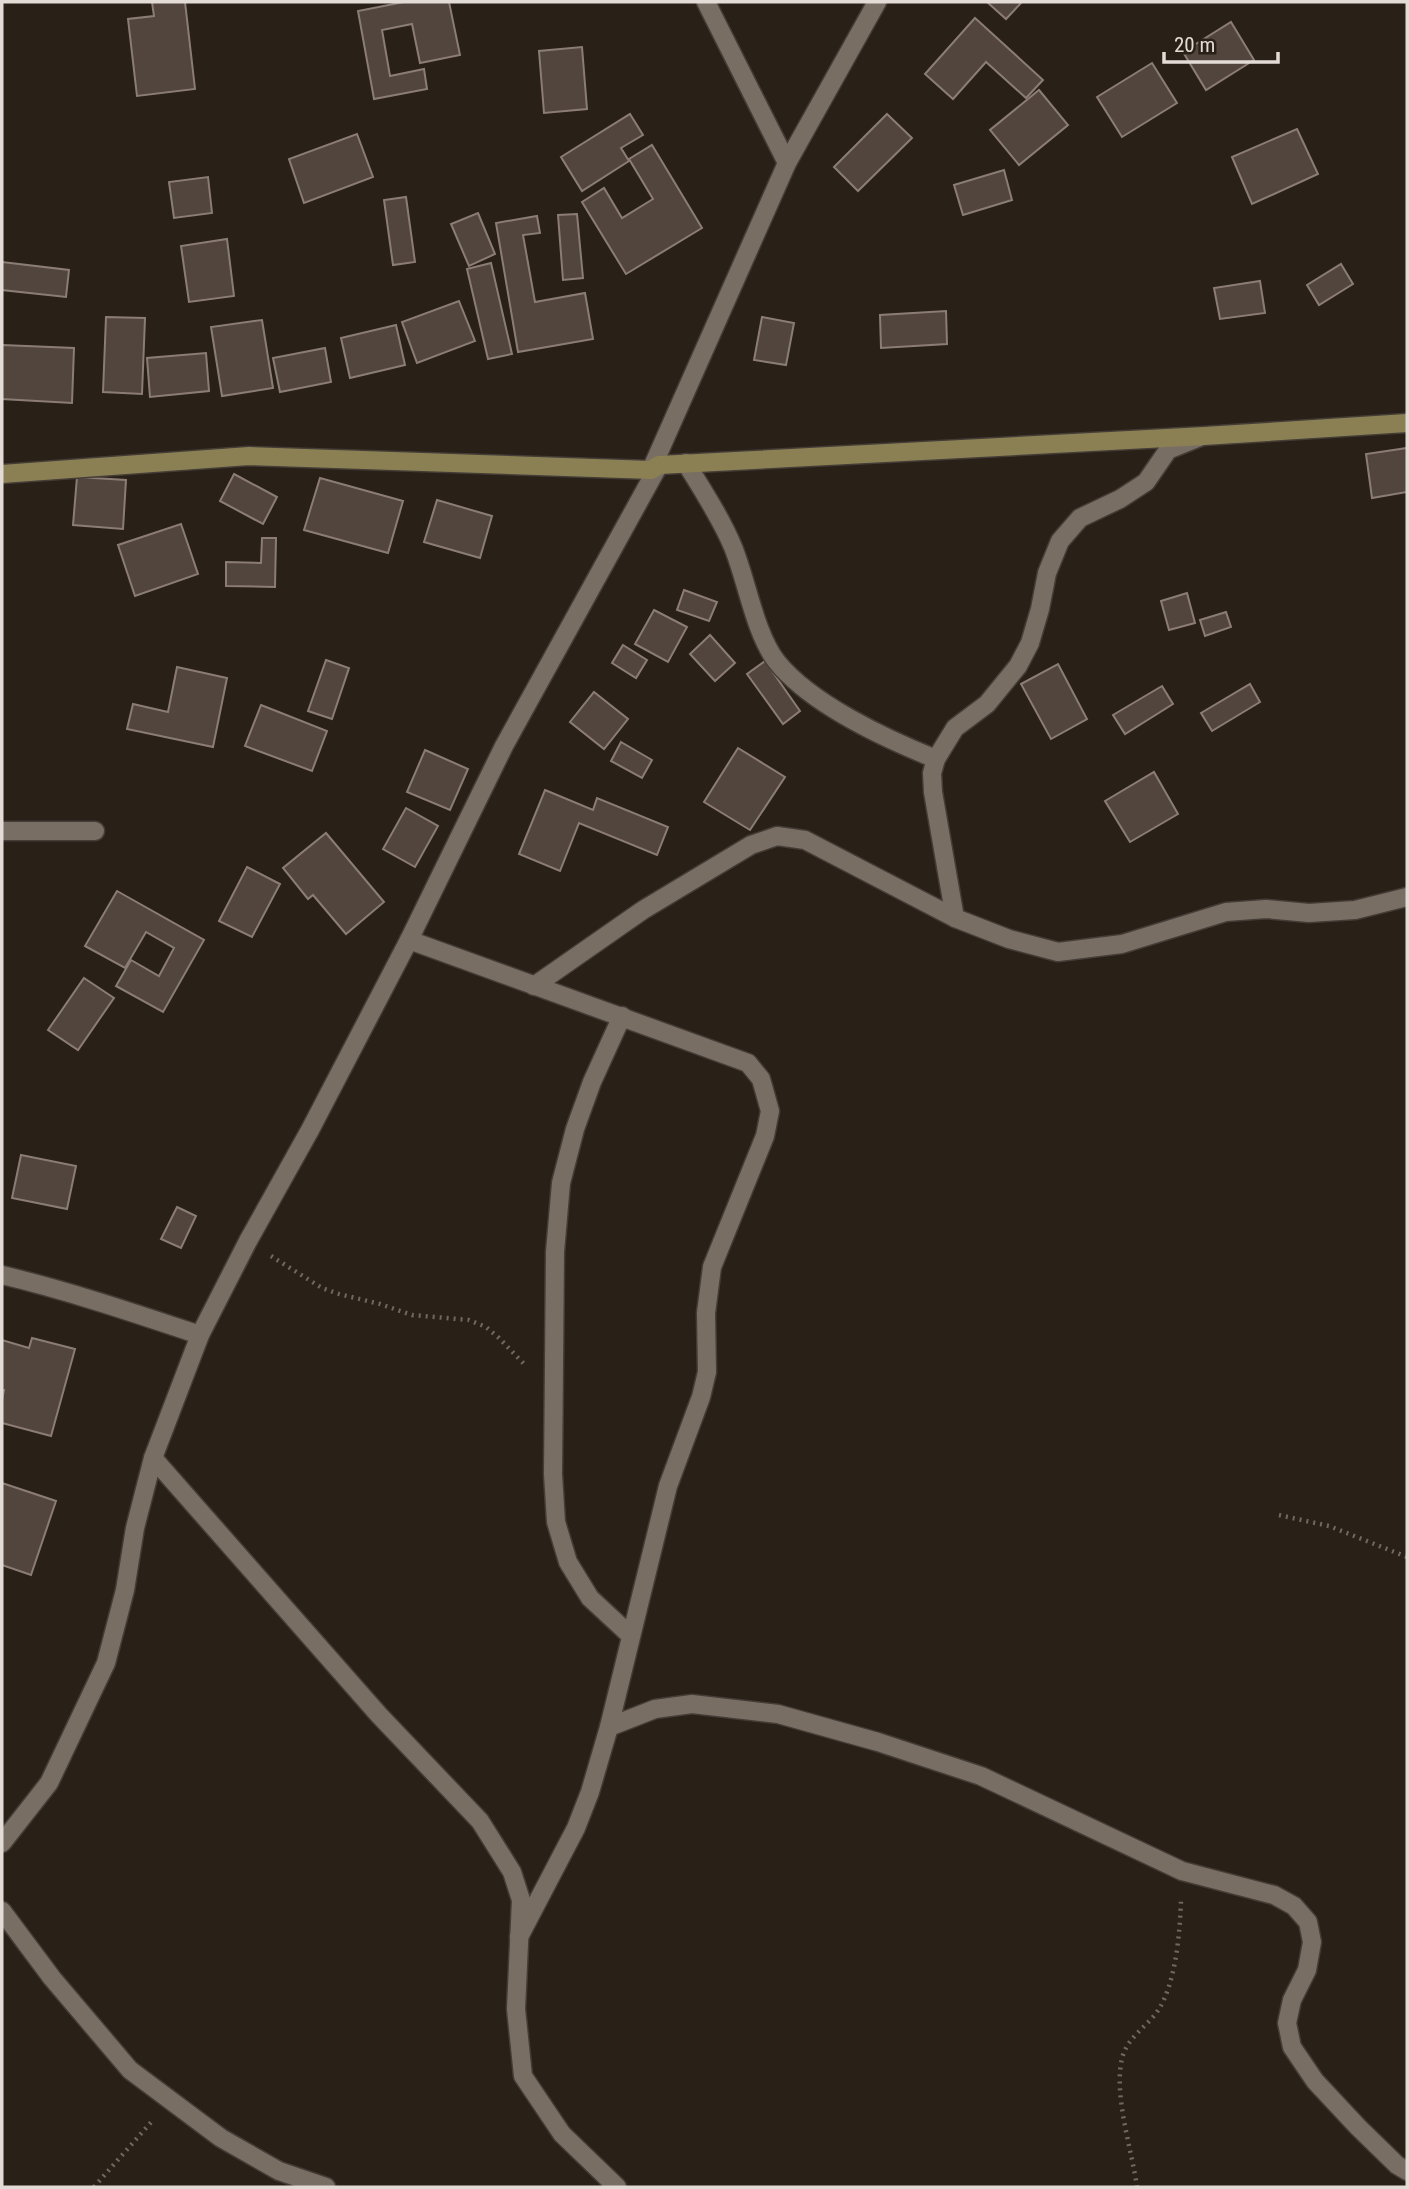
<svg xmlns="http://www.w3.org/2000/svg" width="1409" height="2189" viewBox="0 0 1409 2189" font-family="'Roboto Condensed',sans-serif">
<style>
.building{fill:#52453e;stroke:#8b7d75;stroke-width:2}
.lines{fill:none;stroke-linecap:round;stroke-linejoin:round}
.street-casing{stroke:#443c36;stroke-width:21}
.secondary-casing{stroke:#443c36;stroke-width:21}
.path{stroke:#716961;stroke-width:4.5;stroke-dasharray:2 5;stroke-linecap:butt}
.street{stroke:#796e64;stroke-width:18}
.secondary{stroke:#8a8053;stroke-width:18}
</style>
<rect width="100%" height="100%" fill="#292017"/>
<g class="building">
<polygon points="152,2 185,2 195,89 137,96 128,19 154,16"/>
<polygon points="404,2 449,2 460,55 420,63 412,24 382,30 390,76 424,69 427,89 374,99 358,11"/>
<polygon points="987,2 1022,2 1006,19"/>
<polygon points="975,18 1043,80 1026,98 986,62 953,99 925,74"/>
<polygon points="1231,22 1254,60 1206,90 1183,52"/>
<polygon points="582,47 587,109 544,113 539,51"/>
<polygon points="1152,63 1177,103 1122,137 1097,97"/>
<polygon points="1039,90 1068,125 1019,165 990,130"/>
<polygon points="630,114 643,135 621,148 629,161 582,191 561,157"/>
<polygon points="887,114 912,138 858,191 834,167"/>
<polygon points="1297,129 1318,174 1252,204 1232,157"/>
<polygon points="357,134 373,177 304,203 289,159"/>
<polygon points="652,145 702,228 626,274 582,202 604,188 622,218 653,199 629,159"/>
<polygon points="1004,170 1012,200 963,215 954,185"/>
<polygon points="208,177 212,213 174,218 169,182"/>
<polygon points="406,197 415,262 393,265 384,200"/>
<polygon points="478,213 495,254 469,266 451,224"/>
<polygon points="577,214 583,278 563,280 558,215"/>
<polygon points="537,216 540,233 523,235 535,302 585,293 593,339 518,352 496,223"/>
<polygon points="227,239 234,296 189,302 181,246"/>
<polygon points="2,262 69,270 66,297 2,290"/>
<polygon points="491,263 512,354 488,359 467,269"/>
<polygon points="1341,264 1353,284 1319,305 1307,285"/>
<polygon points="1260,281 1265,313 1220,319 1214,288"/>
<polygon points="459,301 475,341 417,363 402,322"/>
<polygon points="946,311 947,344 881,348 880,315"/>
<polygon points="106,317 145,318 142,394 103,392"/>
<polygon points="762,317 794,323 786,365 754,360"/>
<polygon points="262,320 273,388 222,396 211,327"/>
<polygon points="396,325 405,365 350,378 341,338"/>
<polygon points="2,345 74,348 72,403 2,399"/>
<polygon points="325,348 331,382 280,392 273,358"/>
<polygon points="206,353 209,391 150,397 147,358"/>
<polygon points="1407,448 1407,492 1372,498 1366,454"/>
<polygon points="234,474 277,497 263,524 220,501"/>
<polygon points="77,477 126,480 123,529 73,525"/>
<polygon points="320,478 403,501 388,553 304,530"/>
<polygon points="437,500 492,516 480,558 424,542"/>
<polygon points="181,524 198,574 135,596 118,545"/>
<polygon points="262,538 276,538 275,587 226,586 226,562 261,563"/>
<polygon points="684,590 717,602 709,621 677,610"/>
<polygon points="1187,593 1195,623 1169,630 1161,601"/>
<polygon points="654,610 687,627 668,662 635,644"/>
<polygon points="1226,612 1231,627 1205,636 1200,620"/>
<polygon points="710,635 735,663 715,681 690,654"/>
<polygon points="623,645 647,660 636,678 612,663"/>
<polygon points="326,660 349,668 332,719 308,711"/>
<polygon points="765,661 800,711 783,724 747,674"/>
<polygon points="1058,664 1087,719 1051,739 1021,684"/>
<polygon points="177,667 227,678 213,747 127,729 133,704 168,712"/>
<polygon points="1250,684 1260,702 1212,731 1201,713"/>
<polygon points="1162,686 1173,704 1125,734 1113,715"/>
<polygon points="594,692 628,719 604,749 570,722"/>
<polygon points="261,705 327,731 312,771 245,746"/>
<polygon points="621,742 652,760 642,778 611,761"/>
<polygon points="738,748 785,777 750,830 704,802"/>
<polygon points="425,750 468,769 450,810 407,792"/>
<polygon points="1154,772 1178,814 1130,842 1105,801"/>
<polygon points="545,790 593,810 597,798 668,827 657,855 579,823 560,871 519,854"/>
<polygon points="406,808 438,826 415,867 383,849"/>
<polygon points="326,833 384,902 346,934 313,895 308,899 283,868"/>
<polygon points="247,867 280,884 252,937 219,921"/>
<polygon points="117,891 204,940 163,1012 116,986 131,960 159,976 174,948 146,932 125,968 85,946"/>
<polygon points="84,978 114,998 78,1050 48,1030"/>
<polygon points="21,1155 76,1166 67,1209 12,1198"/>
<polygon points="177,1207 196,1216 181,1248 161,1239"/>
<polygon points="32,1338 75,1349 51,1436 2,1423 2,1400 4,1390 2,1390 2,1340 29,1348"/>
<polygon points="2,1483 56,1501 31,1575 2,1565"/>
</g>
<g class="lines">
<g class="street-casing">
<g id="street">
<polyline points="706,2 787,163"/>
<path d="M686 463C703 491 721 518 733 547 747 581 755 634 777 662 811 704 886 739 936 759"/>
<polyline points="651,470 787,163 877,2"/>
<polyline points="2,831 95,831"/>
<polyline points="955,918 933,792 932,773 936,759 955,728 987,704 1018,666 1030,643 1040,609 1047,573 1060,541 1080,518 1120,499 1146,482 1168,450 1200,437"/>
<polyline points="409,940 748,1063 761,1079 770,1111 765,1136 712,1267 706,1313 707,1372 701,1397 668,1486 609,1727 590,1792 576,1828 519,1937"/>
<polyline points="534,986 643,910 751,845 777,836 805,840 955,918 1009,939 1058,952 1122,944 1226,912 1266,909 1309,913 1355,910 1407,897"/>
<polyline points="622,1016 592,1082 575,1129 561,1183 555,1252 553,1474 556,1522 568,1562 590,1598 631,1636"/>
<path d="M2 1275C69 1291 134 1313 200 1335"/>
<polyline points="153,1458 379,1715 480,1821 512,1872 521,1900 516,2009 523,2076 562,2134 617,2187"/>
<polyline points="609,1727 655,1709 692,1704 778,1714 878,1742 981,1776 1182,1871 1274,1895 1294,1906 1308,1922 1312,1942 1307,1970 1292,2000 1287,2023 1292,2047 1315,2081 1358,2127 1397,2165 1407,2171"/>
<polyline points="2,1843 49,1783 106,1663 125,1590 135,1528 153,1458 200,1335 248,1241 310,1130 409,940 504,746 659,465"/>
<polyline points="2,1911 52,1978 130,2070 221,2138 279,2171 326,2187"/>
</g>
</g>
<g class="secondary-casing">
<polyline id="secondary" points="2,474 249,456 651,470 659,465 1204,436 1407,423"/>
</g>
<g class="path">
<polyline points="271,1256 322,1288 339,1294 380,1304 412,1315 469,1320 486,1327 499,1338 526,1366"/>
<polyline points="1279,1515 1329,1526 1407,1557"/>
<polyline points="94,2187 153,2120"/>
<path d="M1137 2187C1132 2150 1112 2091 1123 2055 1129 2036 1149 2025 1159 2009 1176 1981 1180 1932 1181 1900"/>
</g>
<use href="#street" class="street"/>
<use href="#secondary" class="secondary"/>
</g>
<rect width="1409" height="2189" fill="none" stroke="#e3dcd6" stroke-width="7"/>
<path d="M1164 52v10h114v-10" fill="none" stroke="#e3dcd6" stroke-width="3.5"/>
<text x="1174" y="52" font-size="21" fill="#e3dcd6" stroke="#292017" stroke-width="5" paint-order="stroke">20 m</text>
</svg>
